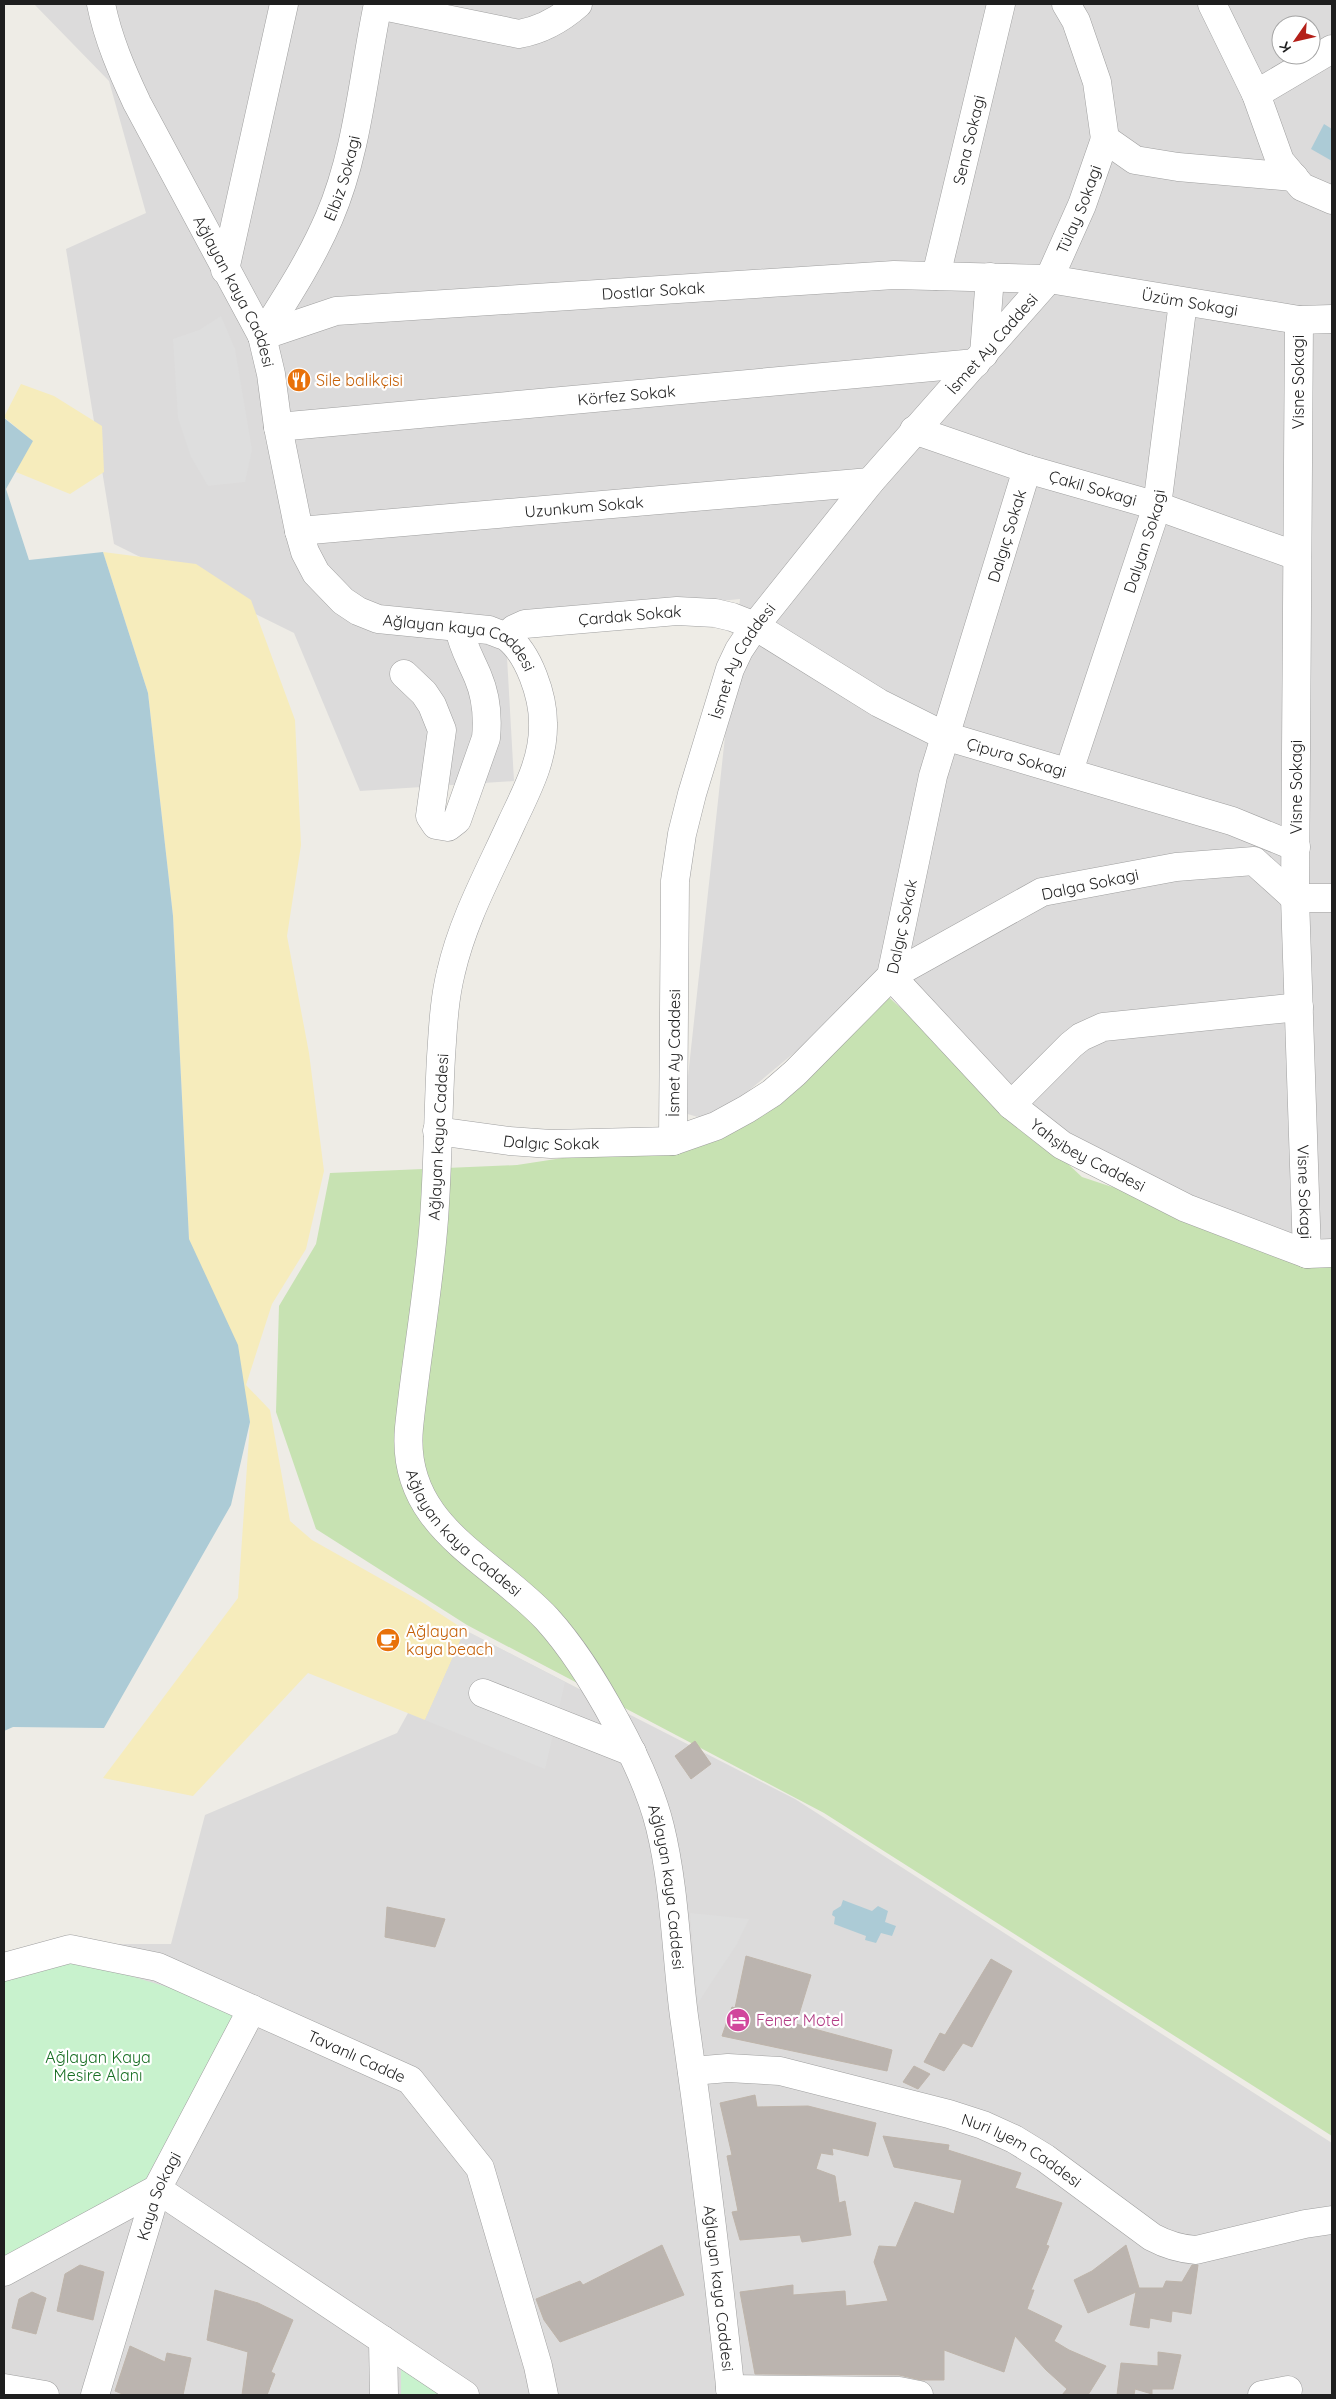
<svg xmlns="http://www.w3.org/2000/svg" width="1336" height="2399" viewBox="0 0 1336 2399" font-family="Quicksand,sans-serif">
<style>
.residential{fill:#dcdbdb;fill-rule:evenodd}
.grass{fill:#c7e2b2}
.sand{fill:#f6ecbc}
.park{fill:#c8f2cd}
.parking{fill:#dedede}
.water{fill:#accbd6}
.building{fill:#bbb4af;stroke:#beb4aa}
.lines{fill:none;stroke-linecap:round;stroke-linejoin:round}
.minor-casing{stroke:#9f9f9f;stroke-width:29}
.minor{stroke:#fff;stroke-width:28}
.labels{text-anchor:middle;stroke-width:4.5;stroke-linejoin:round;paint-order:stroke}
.street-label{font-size:16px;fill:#1e1e1e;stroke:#fff}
.food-label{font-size:16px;fill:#c56008;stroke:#fff;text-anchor:start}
.hotel-label{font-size:16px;fill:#b23c85;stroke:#fff;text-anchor:start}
.park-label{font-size:16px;fill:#196f24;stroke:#fff}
</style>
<rect width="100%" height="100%" fill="#eeece6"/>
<g class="residential">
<path d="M34 4H1332V1251L1126 1184 876 985 712 1121 684 1113 740 599 505 622 514 781 360 791 294 633 114 544 66 249 146 213 109 81ZM1281 25H1311V55H1281Z"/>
<polygon points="456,1626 795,1799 1332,2143 1332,2395 4,2395 4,1971 72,1944 171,1944 205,1815 397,1733"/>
</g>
<polygon class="grass" points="878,987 1082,1177 1332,1260 1332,2136 824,1813 467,1625 316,1529 276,1412 279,1306 316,1244 330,1173 517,1165 673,1141 716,1126"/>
<g class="sand">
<polygon points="21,384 54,396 102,426 104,472 70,494 16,472 30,439 4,417"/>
<polygon points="103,552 196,564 251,600 295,720 301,845 287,936 309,1053 324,1171 306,1249 272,1304 246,1385 270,1410 290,1521 312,1540 422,1602 465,1630 425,1720 308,1673 193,1796 103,1778 238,1598 250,1422 189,1239 173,916 148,693"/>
</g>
<g class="park">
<polygon points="77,1960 234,2007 235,2016 136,2197 4,2262 4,1977"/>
<polygon points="401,2365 439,2395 401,2395"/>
</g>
<g class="parking">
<polygon points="221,316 235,349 252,450 245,482 208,486 191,457 178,418 173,339 199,330"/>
<polygon points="465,1630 565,1682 545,1769 425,1720"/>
<polygon points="690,1913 749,1919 737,1944 698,2003"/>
</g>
<g class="water">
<polygon points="1324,124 1332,129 1332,161 1311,149"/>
<polygon points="4,418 33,441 6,489 29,560 103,552 148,693 173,916 189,1239 238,1345 250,1422 231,1505 104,1728 13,1727 4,1731"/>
<polygon points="843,1900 872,1911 878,1906 888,1911 885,1922 896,1926 892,1936 881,1933 876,1943 865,1940 866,1936 834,1924 835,1917 832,1915 833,1911 841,1906"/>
</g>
<g class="building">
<polygon points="695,1741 711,1764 691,1779 675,1756"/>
<polygon points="387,1907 445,1919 435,1947 385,1937"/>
<polygon points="746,1956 811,1975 796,2024 892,2050 887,2071 722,2036 732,2007 735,2008"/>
<polygon points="991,1959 1012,1971 972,2047 963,2043 944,2071 924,2062 940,2033 945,2035"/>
<polygon points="914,2066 930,2074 918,2089 903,2082"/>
<polygon points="755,2095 757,2107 808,2106 876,2123 868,2156 832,2148 833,2155 821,2153 816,2169 835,2176 839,2203 845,2201 851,2235 802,2242 800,2235 740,2240 732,2212 738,2211 727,2156 732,2155 720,2103"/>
<polygon points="883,2136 949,2145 948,2150 1021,2173 1015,2188 1062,2203 1046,2245 1049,2246 1031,2290 1034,2290 1027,2309 1062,2326 1054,2341 1069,2350 1106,2366 1088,2395 1062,2395 1067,2389 1046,2370 1015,2336 1004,2372 944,2350 944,2380 921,2380 899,2375 755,2374 740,2292 793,2285 793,2295 845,2291 846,2306 888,2301 874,2262 879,2246 896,2247 915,2202 954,2214 962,2180 894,2167"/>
<polygon points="662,2245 684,2295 560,2342 544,2320 536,2299 580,2281 583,2285"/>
<polygon points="1126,2245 1139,2288 1163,2288 1166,2281 1182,2282 1192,2265 1198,2265 1191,2314 1172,2311 1171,2322 1150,2318 1149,2328 1130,2325 1136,2292 1088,2313 1074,2280 1092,2271"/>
<polygon points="80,2265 104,2272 93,2320 57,2311 65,2274"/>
<polygon points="215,2290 258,2303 293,2320 271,2372 275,2374 267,2395 242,2395 248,2352 207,2340"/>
<polygon points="32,2292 46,2298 36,2334 12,2328 19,2299"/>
<polygon points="130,2346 165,2362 167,2353 191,2358 183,2395 125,2395 115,2391"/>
<polygon points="1158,2352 1181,2355 1173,2389 1152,2389 1152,2394 1135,2389 1134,2395 1117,2395 1121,2363 1158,2366"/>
</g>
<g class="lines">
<g class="minor-casing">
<g id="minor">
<path id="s1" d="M101 4C108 39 122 71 137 103L262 336 271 374 278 427 299 531 305 552 316 573 343 601 358 611 378 619 489 630C491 631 505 636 507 637 529 654 543 696 543 723 544 759 527 790 512 822 490 871 463 919 451 972 444 1000 443 1028 441 1057 438 1111 438 1165 434 1219 429 1289 416 1358 409 1428 400 1526 490 1558 547 1619 575 1650 596 1685 616 1722 634 1755 651 1790 660 1827 675 1888 676 1954 684 2016 702 2142 718 2269 731 2395"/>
<polyline points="1066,4 1076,21 1097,82 1105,139 1135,160 1178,167 1294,177"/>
<polyline points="1212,4 1256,94 1280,161 1302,187 1332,200"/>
<path d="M378 5 519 34C542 30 561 19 578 4"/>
<polyline points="1256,94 1332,49"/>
<polyline points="225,270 284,4"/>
<path id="s2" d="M936 276 1001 4"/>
<path id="s3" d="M1299 320 1295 898 1307 1254"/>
<path id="s4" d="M262 336 336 311 894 275 1049 279 1299 320 1332 319"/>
<path id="s5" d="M262 336C286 298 311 260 329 218 358 151 363 75 378 4"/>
<polyline points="984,354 990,277"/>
<path id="s6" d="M278 427 976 363"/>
<path id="s7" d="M914 430 1027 469 1157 506 1297 556"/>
<path id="s8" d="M299 531 870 482"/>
<path id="s9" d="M506 636 514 629 525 624 677 611 715 613 732 617 755 626 879 703 945 736 1232 821 1296 847"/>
<path d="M404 674 424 693 432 705 442 730 430 816 436 825 448 827 457 820 486 738C488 717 487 698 478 677 471 660 462 646 459 627"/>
<path id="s10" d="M1069 771 1157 506 1183 302"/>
<path id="s11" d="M1332 898H1295L1254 861 1176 867 1042 892 891 976 1011 1105 1062 1145 1186 1208 1307 1254 1332 1253"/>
<polyline points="1011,1105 1071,1045 1081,1037 1103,1027 1299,1007"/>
<path id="s12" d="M437 1131 509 1141 551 1144 673 1141 716 1126 747 1109 772 1093 795 1073 891 976 933 776 1027 469"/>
<path id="s13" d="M673 1141 675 881 682 834 692 794 730 669 739 650 755 626 870 482 1049 279 1082 205 1105 139"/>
<polyline points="483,1693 632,1752"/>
<path id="s14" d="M4 1967 70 1949 158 1967 410 2080 480 2168 538 2366 544 2395"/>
<path id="s15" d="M692 2071 728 2068 780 2071 949 2114 983 2125 1014 2139 1045 2158 1152 2237C1167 2245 1180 2249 1196 2250L1305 2224 1332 2220"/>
<polyline points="4,2272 157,2189 465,2395"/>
<polyline points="383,2340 384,2395"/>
<polyline points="4,2388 45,2395"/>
<polyline points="730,2389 899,2391 919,2395"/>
<path id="s16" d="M95 2395 157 2189 252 2009"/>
<polyline points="1262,2395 1288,2390"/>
</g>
</g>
<use href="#minor" class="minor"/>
</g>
<defs>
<g id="restaurant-disc" transform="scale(1.25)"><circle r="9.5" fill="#e8710a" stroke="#fff"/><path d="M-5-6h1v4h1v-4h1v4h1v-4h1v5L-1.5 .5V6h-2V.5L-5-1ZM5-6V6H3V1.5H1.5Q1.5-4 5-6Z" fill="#fff"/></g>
<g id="cafe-disc" transform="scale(1.25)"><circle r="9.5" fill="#e8710a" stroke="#fff"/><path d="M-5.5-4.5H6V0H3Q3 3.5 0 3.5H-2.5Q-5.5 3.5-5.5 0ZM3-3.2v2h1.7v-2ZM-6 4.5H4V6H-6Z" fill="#fff"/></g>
<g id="hotel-disc" transform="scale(1.25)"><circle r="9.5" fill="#d1479c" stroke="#fff"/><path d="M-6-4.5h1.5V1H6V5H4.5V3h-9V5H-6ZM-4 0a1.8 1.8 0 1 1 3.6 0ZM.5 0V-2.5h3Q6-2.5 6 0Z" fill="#fff"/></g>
</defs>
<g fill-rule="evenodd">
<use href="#restaurant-disc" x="299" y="380"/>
<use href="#cafe-disc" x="388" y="1640"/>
<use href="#hotel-disc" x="738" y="2020"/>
</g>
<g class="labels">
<g class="street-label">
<text dy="6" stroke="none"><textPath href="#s2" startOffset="140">Sena Sokagi</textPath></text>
<text dy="6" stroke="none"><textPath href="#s5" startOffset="178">Elbiz Sokagi</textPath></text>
<text dy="6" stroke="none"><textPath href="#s13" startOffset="1060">Tülay Sokagi</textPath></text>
<text dy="6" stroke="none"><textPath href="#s4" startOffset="396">Dostlar Sokak</textPath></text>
<text dy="6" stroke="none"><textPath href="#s1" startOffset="318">Ağlayan kaya Caddesi</textPath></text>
<text dy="6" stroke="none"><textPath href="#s4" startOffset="935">Üzüm Sokagi</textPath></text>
<text dy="6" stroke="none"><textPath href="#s13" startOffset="898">İsmet Ay Caddesi</textPath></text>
<text transform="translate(1298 382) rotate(-90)" y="6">Visne Sokagi</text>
<text dy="6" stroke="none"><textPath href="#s6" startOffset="350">Körfez Sokak</textPath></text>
<text dy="6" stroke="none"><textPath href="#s7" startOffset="188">Çakil Sokagi</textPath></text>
<text dy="6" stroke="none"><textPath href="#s8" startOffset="286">Uzunkum Sokak</textPath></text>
<text dy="6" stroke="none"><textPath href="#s12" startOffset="970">Dalgıç Sokak</textPath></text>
<text dy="6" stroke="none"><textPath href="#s10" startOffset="242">Dalyan Sokagi</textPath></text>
<text dy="6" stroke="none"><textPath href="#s9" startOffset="128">Çardak Sokak</textPath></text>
<text dy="6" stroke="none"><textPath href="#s1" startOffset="781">Ağlayan kaya Caddesi</textPath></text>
<text dy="6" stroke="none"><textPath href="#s13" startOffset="492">İsmet Ay Caddesi</textPath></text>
<text dy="6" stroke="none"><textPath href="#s9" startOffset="550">Çipura Sokagi</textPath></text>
<text transform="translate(1296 787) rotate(-90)" y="6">Visne Sokagi</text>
<text transform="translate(1090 884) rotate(-12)" y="6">Dalga Sokagi</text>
<text dy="6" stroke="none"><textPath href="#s12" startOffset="565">Dalgıç Sokak</textPath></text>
<text dy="6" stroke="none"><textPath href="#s13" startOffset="88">İsmet Ay Caddesi</textPath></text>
<text transform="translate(438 1137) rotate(-87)" y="6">Ağlayan kaya Caddesi</text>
<text dy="6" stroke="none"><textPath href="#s12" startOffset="115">Dalgıç Sokak</textPath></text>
<text dy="6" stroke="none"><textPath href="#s11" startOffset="748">Yahşibey Caddesi</textPath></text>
<text dy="6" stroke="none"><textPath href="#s3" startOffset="872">Visne Sokagi</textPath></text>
<text dy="6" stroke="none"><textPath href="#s1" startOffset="1770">Ağlayan kaya Caddesi</textPath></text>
<text dy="6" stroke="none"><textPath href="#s1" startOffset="2190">Ağlayan kaya Caddesi</textPath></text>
<text dy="6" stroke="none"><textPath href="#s14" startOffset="376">Tavanlı Cadde</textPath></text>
<text dy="6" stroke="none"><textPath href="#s15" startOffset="344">Nuri Iyem Caddesi</textPath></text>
<text dy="6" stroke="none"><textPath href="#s16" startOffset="209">Kaya Sokagi</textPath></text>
<text dy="6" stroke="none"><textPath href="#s1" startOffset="2595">Ağlayan kaya Caddesi</textPath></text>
</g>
<g class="food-label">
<text x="316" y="386">Sile balikçisi</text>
<text x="406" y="1637">Ağlayan<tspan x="406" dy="18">kaya beach</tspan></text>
</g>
<g class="hotel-label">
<text x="756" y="2026">Fener Motel</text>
</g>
<g class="park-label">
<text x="98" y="2063">Ağlayan Kaya<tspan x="98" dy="18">Mesire Alanı</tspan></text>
</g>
</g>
<rect width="1336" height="2399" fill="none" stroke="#1e1e1e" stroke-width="10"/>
<g transform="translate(1296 40) rotate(236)"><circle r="24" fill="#ffffff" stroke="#a5a5a5"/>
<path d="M0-4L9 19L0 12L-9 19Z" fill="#b42019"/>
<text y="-8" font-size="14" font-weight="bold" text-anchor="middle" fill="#1e1e1e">K</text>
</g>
</svg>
